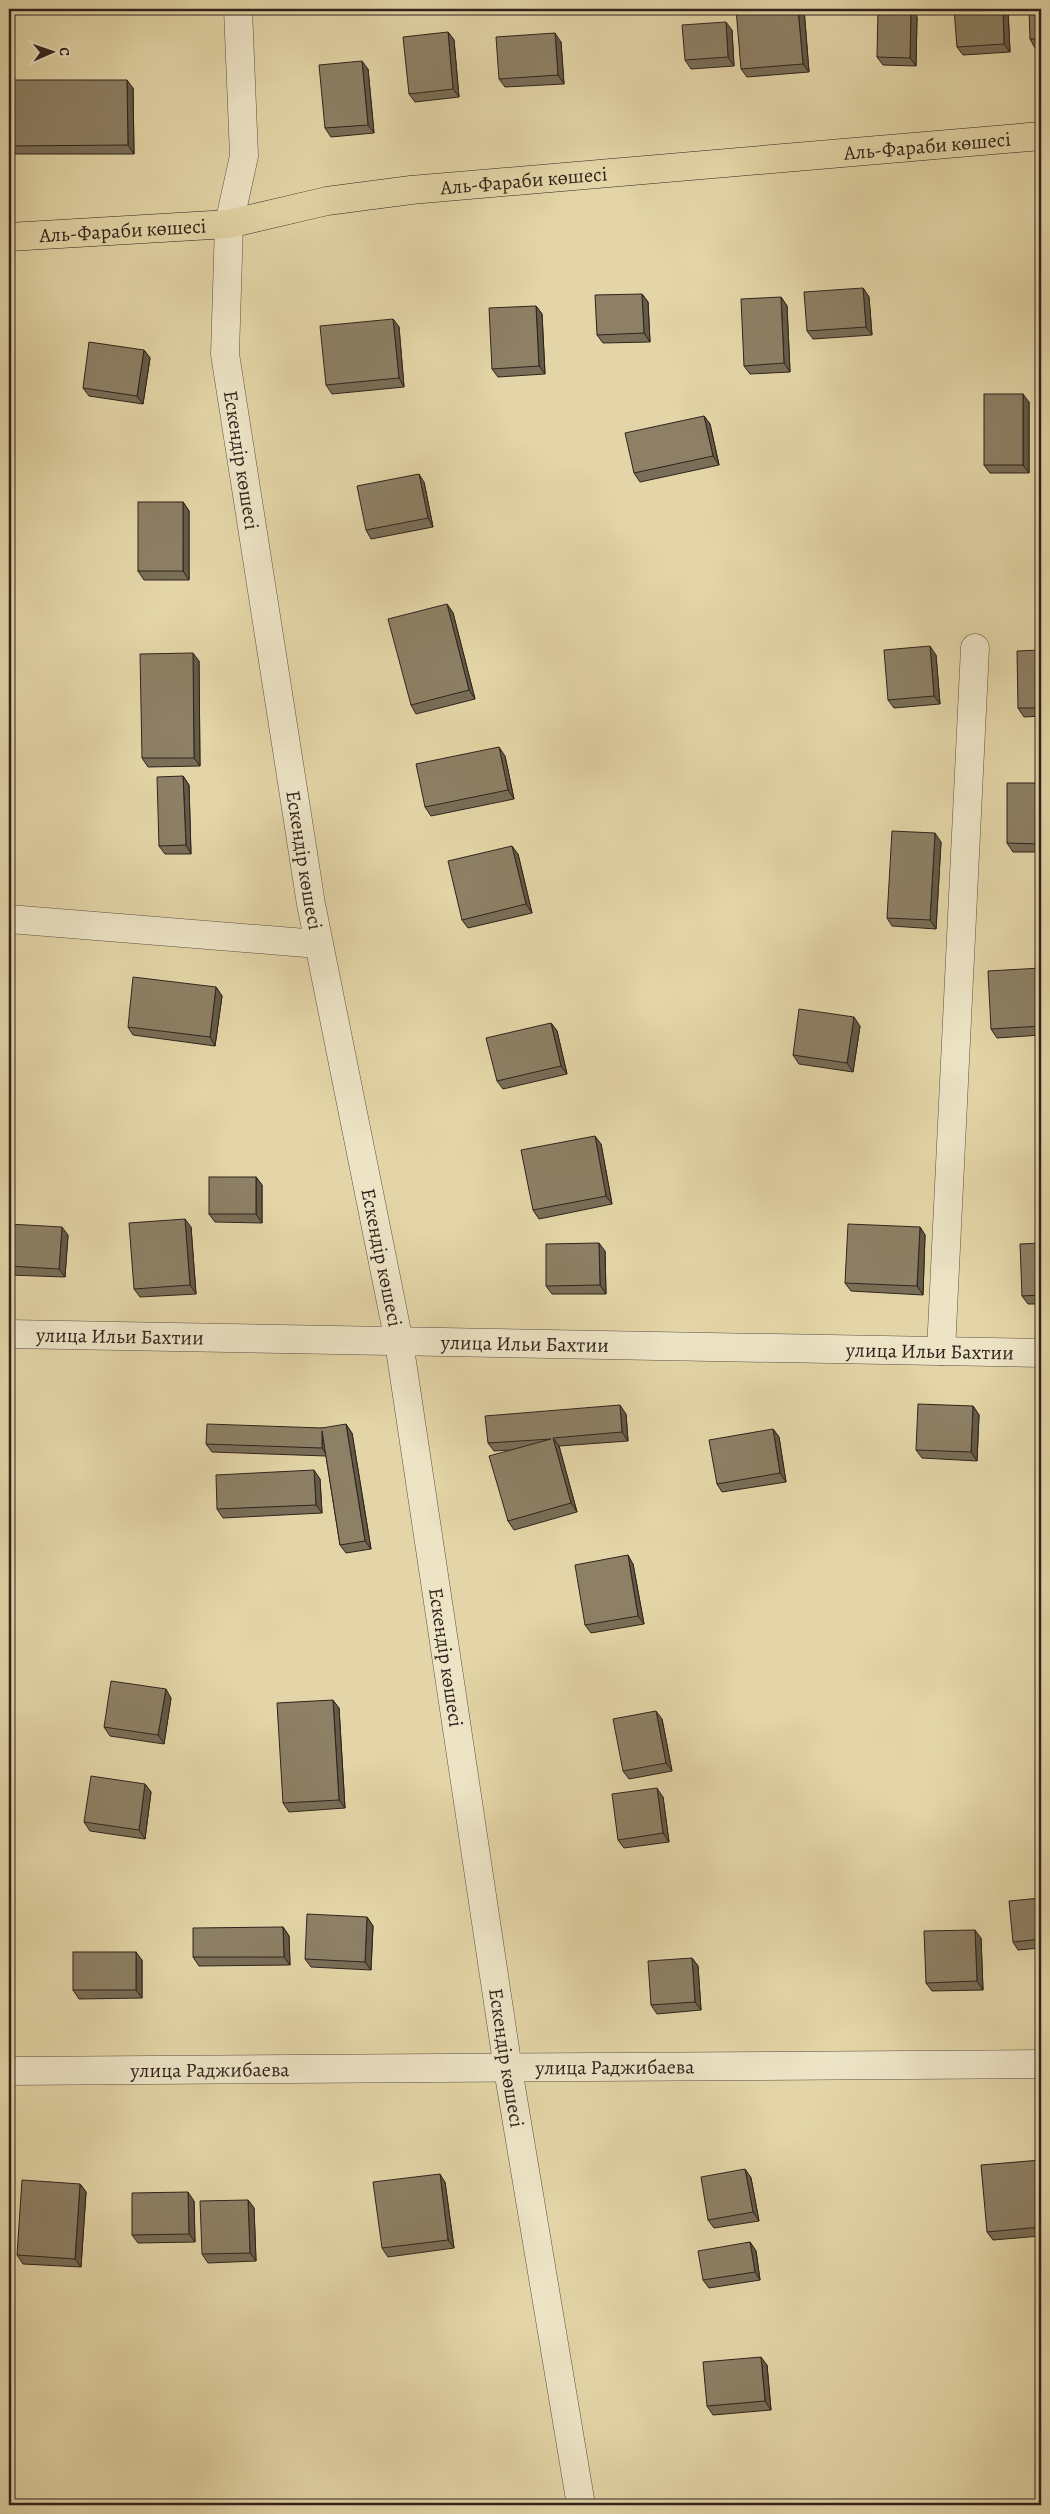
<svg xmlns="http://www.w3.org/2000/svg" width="1050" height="2514" viewBox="0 0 1050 2514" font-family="Alegreya,serif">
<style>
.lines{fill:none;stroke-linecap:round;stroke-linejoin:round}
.minor-casing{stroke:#5d5040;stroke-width:29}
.major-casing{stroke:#30231d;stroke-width:29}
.minor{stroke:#ede4c6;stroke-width:28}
.major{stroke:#e3d5a7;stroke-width:28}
.wall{fill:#796e57;stroke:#30231d}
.shaded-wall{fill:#635a47;stroke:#30231d}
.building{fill:#8d8065;stroke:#30231d}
.labels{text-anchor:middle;stroke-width:5;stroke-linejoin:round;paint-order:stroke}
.street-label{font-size:20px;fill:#30231d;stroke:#ede4c6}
</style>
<rect width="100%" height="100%" fill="#e3d5a7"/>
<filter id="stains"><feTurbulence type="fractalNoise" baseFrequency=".004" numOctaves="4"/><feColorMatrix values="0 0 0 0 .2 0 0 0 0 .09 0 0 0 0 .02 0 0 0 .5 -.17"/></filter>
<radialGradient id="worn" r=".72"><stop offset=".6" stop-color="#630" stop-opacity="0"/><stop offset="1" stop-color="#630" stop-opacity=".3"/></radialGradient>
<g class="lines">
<g class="minor-casing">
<g id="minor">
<path id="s1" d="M238 9 244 156 229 224 225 354 311 904 399 1342 508 2069 581 2505"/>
<polyline points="9,919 318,944"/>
<path id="s2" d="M9 1334 1041 1353"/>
<polyline points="941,1351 975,648"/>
<path id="s3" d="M9 2071 1041 2064"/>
</g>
</g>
<g class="major-casing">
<g id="major">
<path id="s4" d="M9 237 229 224 327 201 411 190 1041 136"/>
</g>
</g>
<use href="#minor" class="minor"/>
<use href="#major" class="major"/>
</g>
<g class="wall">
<polygon points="804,9 809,72 747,77 741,69"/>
<polygon points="911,9 917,17 916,66 883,65 877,57"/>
<polygon points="1041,9 1041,48 1035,48 1030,39"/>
<polygon points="1008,10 1010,52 963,55 957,47"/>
<polygon points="732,30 734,66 691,69 685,60"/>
<polygon points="448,32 454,40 459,97 415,102 409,94"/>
<polygon points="561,42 564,84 505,87 499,79"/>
<polygon points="368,69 374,133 331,137 325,128"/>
<polygon points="9,80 133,88 134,154 9,154"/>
<polygon points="863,288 869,297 872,335 813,339 807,331"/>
<polygon points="642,294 648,302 650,342 603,343 597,335"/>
<polygon points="781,297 787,306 790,372 750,374 744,366"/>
<polygon points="536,306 542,314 545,374 498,377 492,369"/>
<polygon points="393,319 399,327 404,387 332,394 326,385"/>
<polygon points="144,350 150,358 143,404 89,396 83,388"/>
<polygon points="1029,402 1029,473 990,473 984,465"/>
<polygon points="704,416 710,424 719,465 640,482 634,473"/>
<polygon points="424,482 433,527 371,539 366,530"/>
<polygon points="183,502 189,511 189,580 144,580 138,571"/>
<polygon points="447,604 453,613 475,699 416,714 411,705"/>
<polygon points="1041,650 1041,716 1024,717 1018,708"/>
<polygon points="936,655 940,704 894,708 888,700"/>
<polygon points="199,661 200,766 148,767 142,758"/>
<polygon points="505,756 514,799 431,816 425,807"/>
<polygon points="183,776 189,785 191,854 165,854 159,846"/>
<polygon points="1041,783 1041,852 1013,852 1007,843"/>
<polygon points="941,842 936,929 892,926 887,918"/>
<polygon points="518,854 532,913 468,928 462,920"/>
<polygon points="1041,968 1041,1035 997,1038 991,1029"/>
<polygon points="216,987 222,996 215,1046 133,1035 128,1027"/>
<polygon points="551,1023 557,1031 567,1074 503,1089 497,1081"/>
<polygon points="860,1026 853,1072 799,1064 793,1055"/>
<polygon points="601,1144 612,1204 539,1219 533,1210"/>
<polygon points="256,1177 262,1185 262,1223 215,1222 209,1214"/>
<polygon points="9,1224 68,1235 65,1277 9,1275"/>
<polygon points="191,1227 196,1294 140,1297 134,1289"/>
<polygon points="920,1227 925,1235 923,1295 851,1291 845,1283"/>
<polygon points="1041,1243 1041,1304 1028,1304 1022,1296"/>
<polygon points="605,1251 606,1294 552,1294 546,1286"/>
<polygon points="973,1406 979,1415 977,1461 922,1458 916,1450"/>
<polygon points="626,1414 628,1441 559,1446 577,1512 514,1530 508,1521 509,1450 494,1451 488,1443"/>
<polygon points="322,1428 352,1433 371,1549 346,1553 340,1545 326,1456 212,1452 206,1444"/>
<polygon points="773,1429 779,1437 786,1482 722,1492 717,1484"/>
<polygon points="320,1479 322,1513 223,1518 217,1509"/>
<polygon points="633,1564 644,1624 591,1633 585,1625"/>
<polygon points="171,1698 164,1744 110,1736 104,1727"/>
<polygon points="339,1708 345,1808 289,1812 283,1803"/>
<polygon points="662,1719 672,1771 629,1779 623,1771"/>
<polygon points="145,1784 151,1792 145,1839 90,1831 84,1822"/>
<polygon points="663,1797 669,1842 624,1848 618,1840"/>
<polygon points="1041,1898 1041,1948 1018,1950 1013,1942"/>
<polygon points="367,1917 373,1926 371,1970 311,1967 305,1959"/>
<polygon points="283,1927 289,1936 290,1965 199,1966 193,1957"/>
<polygon points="981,1938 983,1990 932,1991 926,1983"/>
<polygon points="692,1958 698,1966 701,2010 657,2014 651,2005"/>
<polygon points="142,1960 142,1998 79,1999 73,1990"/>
<polygon points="1041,2160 1041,2236 993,2240 987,2232"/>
<polygon points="745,2169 751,2178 759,2221 714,2228 708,2220"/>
<polygon points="445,2182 454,2248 388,2257 382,2248"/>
<polygon points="80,2184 86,2192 81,2267 23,2264 17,2255"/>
<polygon points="248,2200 254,2208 256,2261 208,2263 202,2254"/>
<polygon points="194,2201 195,2242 138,2243 132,2235"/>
<polygon points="750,2242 756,2251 760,2280 709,2288 703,2280"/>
<polygon points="767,2365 771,2410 713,2415 707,2406"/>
</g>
<g class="shaded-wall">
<polygon points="798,9 804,9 809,72 803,64"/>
<polygon points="911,9 917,17 916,66 910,58"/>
<polygon points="1003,9 1007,9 1008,10 1010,52 1004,44"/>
<polygon points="726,22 732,30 734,66 728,57"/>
<polygon points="448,32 454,40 459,97 453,89"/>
<polygon points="555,33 561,42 564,84 558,75"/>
<polygon points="362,61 368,69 374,133 368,125"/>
<polygon points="127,80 133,88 134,154 128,145"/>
<polygon points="863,288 869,297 872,335 866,327"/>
<polygon points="642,294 648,302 650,342 644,333"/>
<polygon points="781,297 787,306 790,372 784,363"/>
<polygon points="536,306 542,314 545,374 539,366"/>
<polygon points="393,319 399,327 404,387 399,378"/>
<polygon points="144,350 150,358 143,404 137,396"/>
<polygon points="1023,394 1029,402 1029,473 1023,465"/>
<polygon points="704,416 710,424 719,465 713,456"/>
<polygon points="419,474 424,482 433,527 428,518"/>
<polygon points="183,502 189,511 189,580 183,571"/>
<polygon points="447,604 453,613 475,699 469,690"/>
<polygon points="930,646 936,655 940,704 934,696"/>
<polygon points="193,653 199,661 200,766 194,758"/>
<polygon points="499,747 505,756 514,799 508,790"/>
<polygon points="183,776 189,785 191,854 186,845"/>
<polygon points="935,833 941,842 936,929 930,920"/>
<polygon points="512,846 518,854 532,913 526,904"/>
<polygon points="216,987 222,996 215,1046 210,1037"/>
<polygon points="854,1017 860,1026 853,1072 847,1063"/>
<polygon points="551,1023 557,1031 567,1074 561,1066"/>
<polygon points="595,1136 601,1144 612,1204 606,1196"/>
<polygon points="256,1177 262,1185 262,1223 256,1214"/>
<polygon points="185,1219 191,1227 196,1294 190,1285"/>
<polygon points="62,1227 68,1235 65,1277 59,1269"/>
<polygon points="920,1227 925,1235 923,1295 917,1286"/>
<polygon points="599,1243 605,1251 606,1294 600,1285"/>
<polygon points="620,1405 626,1414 628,1441 622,1432"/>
<polygon points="973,1406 979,1415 977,1461 971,1452"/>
<polygon points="346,1424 352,1433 371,1549 365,1541"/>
<polygon points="773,1429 779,1437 786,1482 780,1473"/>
<polygon points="322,1431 327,1456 322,1448"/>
<polygon points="553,1438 559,1446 577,1512 571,1503"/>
<polygon points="314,1470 320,1479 322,1513 316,1505"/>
<polygon points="628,1555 633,1564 644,1624 638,1616"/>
<polygon points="166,1689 171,1698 164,1744 158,1735"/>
<polygon points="333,1700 339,1708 345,1808 339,1800"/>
<polygon points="656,1711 662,1719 672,1771 666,1763"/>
<polygon points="145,1784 151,1792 145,1839 139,1830"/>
<polygon points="657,1788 663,1797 669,1842 663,1833"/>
<polygon points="367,1917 373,1926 371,1970 365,1962"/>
<polygon points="283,1927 289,1936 290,1965 284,1957"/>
<polygon points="975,1930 981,1938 983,1990 977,1981"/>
<polygon points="136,1952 142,1960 142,1998 136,1990"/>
<polygon points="692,1958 698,1966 701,2010 695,2002"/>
<polygon points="745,2169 751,2178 759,2221 753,2212"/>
<polygon points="440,2174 445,2182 454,2248 448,2240"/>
<polygon points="80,2184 86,2192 81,2267 75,2259"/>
<polygon points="188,2192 194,2201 195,2242 189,2234"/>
<polygon points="248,2200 254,2208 256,2261 250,2253"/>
<polygon points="750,2242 756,2251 760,2280 755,2272"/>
<polygon points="761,2357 767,2365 771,2410 765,2401"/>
</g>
<g class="building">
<polygon points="736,9 798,9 803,64 741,69"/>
<polygon points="878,9 911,9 910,58 877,57"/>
<polygon points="954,9 1003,9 1004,44 957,47"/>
<polygon points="1029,9 1041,9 1041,39 1030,39"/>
<polygon points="726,22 728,57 685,60 682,25"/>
<polygon points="448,32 453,89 409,94 403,37"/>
<polygon points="555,33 558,75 499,79 496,37"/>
<polygon points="362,61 368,125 325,128 319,65"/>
<polygon points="9,80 127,80 128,145 9,146"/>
<polygon points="863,288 866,327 807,331 804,292"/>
<polygon points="642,294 644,333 597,335 595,295"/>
<polygon points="781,297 784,363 744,366 741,299"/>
<polygon points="536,306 539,366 492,369 489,308"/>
<polygon points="393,319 399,378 326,385 320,326"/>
<polygon points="89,342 144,350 137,396 83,388"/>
<rect x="984" y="394" width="39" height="71"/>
<polygon points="704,416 713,456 634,473 625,433"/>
<polygon points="419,474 428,518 366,530 357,486"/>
<rect x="138" y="502" width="45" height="69"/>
<polygon points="447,604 469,690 411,705 388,619"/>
<polygon points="930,646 934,696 888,700 884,650"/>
<polygon points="1041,650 1041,708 1018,708 1017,651"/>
<polygon points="193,653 194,758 142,758 140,654"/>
<polygon points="499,747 508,790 425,807 416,764"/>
<polygon points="183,776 186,845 159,846 157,777"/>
<polygon points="1007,783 1041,783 1041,844 1007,843"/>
<polygon points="892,831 935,833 930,920 887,918"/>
<polygon points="512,846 526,904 462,920 448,861"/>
<polygon points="1041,968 1041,1026 991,1029 988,971"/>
<polygon points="133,977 216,987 210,1037 128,1027"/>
<polygon points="799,1009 854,1017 847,1063 793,1055"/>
<polygon points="551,1023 561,1066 497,1081 486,1038"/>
<polygon points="595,1136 606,1196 533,1210 521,1150"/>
<rect x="209" y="1177" width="47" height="37"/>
<polygon points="185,1219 190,1285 134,1289 129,1223"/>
<polygon points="9,1224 62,1227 59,1269 9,1266"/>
<polygon points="848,1224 920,1227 917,1286 845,1283"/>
<polygon points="599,1243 600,1285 546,1286 546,1244"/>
<polygon points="1041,1243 1041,1295 1022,1296 1020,1244"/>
<polygon points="918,1404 973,1406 971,1452 916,1450"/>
<polygon points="620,1405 622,1432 553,1438 571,1503 508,1521 489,1456 551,1439 488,1443 485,1416"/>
<polygon points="207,1424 322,1428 346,1424 365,1541 340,1545 322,1431 322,1448 206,1444"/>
<polygon points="773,1429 780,1473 717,1484 709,1440"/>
<polygon points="314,1470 316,1505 217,1509 216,1475"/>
<polygon points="628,1555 638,1616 585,1625 575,1565"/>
<polygon points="111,1681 166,1689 158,1735 104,1727"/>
<polygon points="333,1700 339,1800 283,1803 277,1703"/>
<polygon points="656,1711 666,1763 623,1771 613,1719"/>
<polygon points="91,1776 145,1784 139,1830 84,1822"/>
<polygon points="657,1788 663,1833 618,1840 612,1794"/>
<polygon points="1041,1898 1041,1939 1013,1942 1009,1901"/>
<polygon points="307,1914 367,1917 365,1962 305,1959"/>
<polygon points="283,1927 284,1957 193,1957 193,1928"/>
<polygon points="975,1930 977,1981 926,1983 924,1931"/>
<rect x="73" y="1952" width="63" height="38"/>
<polygon points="692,1958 695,2002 651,2005 648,1961"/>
<polygon points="1041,2160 1041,2227 987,2232 981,2165"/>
<polygon points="745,2169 753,2212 708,2220 701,2177"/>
<polygon points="440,2174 448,2240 382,2248 373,2182"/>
<polygon points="22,2180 80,2184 75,2259 17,2255"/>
<polygon points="188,2192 189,2234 132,2235 132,2193"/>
<polygon points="248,2200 250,2253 202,2254 200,2201"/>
<polygon points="750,2242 755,2272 703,2280 698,2251"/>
<polygon points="761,2357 765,2401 707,2406 703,2362"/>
</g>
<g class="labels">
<g class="street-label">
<text dy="7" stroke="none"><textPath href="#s4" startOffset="924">Аль-Фараби көшесі</textPath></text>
<text dy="7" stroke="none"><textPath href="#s4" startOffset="519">Аль-Фараби көшесі</textPath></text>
<text dy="7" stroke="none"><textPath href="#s4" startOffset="114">Аль-Фараби көшесі</textPath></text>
<text dy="7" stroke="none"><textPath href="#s1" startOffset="454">Ескендір көшесі</textPath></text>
<text dy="7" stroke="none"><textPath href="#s1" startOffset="859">Ескендір көшесі</textPath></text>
<text dy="7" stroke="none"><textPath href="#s1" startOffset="1264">Ескендір көшесі</textPath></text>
<text dy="7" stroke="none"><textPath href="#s2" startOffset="111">улица Ильи Бахтии</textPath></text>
<text dy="7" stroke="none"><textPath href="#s2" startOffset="516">улица Ильи Бахтии</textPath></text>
<text dy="7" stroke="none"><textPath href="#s2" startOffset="921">улица Ильи Бахтии</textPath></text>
<text dy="7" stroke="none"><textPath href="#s1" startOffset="1669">Ескендір көшесі</textPath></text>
<text dy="7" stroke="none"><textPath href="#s1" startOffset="2074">Ескендір көшесі</textPath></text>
<text dy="7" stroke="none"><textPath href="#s3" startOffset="606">улица Раджибаева</textPath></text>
<text dy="7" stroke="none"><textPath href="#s3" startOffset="201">улица Раджибаева</textPath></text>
</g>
</g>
<rect width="1050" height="2514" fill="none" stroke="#e3d5a7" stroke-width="30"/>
<rect x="10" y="10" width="1030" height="2494" fill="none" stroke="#30231d" stroke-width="2.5"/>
<rect x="15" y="15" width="1020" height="2484" fill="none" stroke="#30231d"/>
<g transform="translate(52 52) rotate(88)" stroke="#ede4c6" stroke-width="4" paint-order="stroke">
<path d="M0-4L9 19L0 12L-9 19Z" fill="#30231d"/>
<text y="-8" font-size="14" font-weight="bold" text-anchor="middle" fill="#30231d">С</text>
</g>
<rect width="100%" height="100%" filter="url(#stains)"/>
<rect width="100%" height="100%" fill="url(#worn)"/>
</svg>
